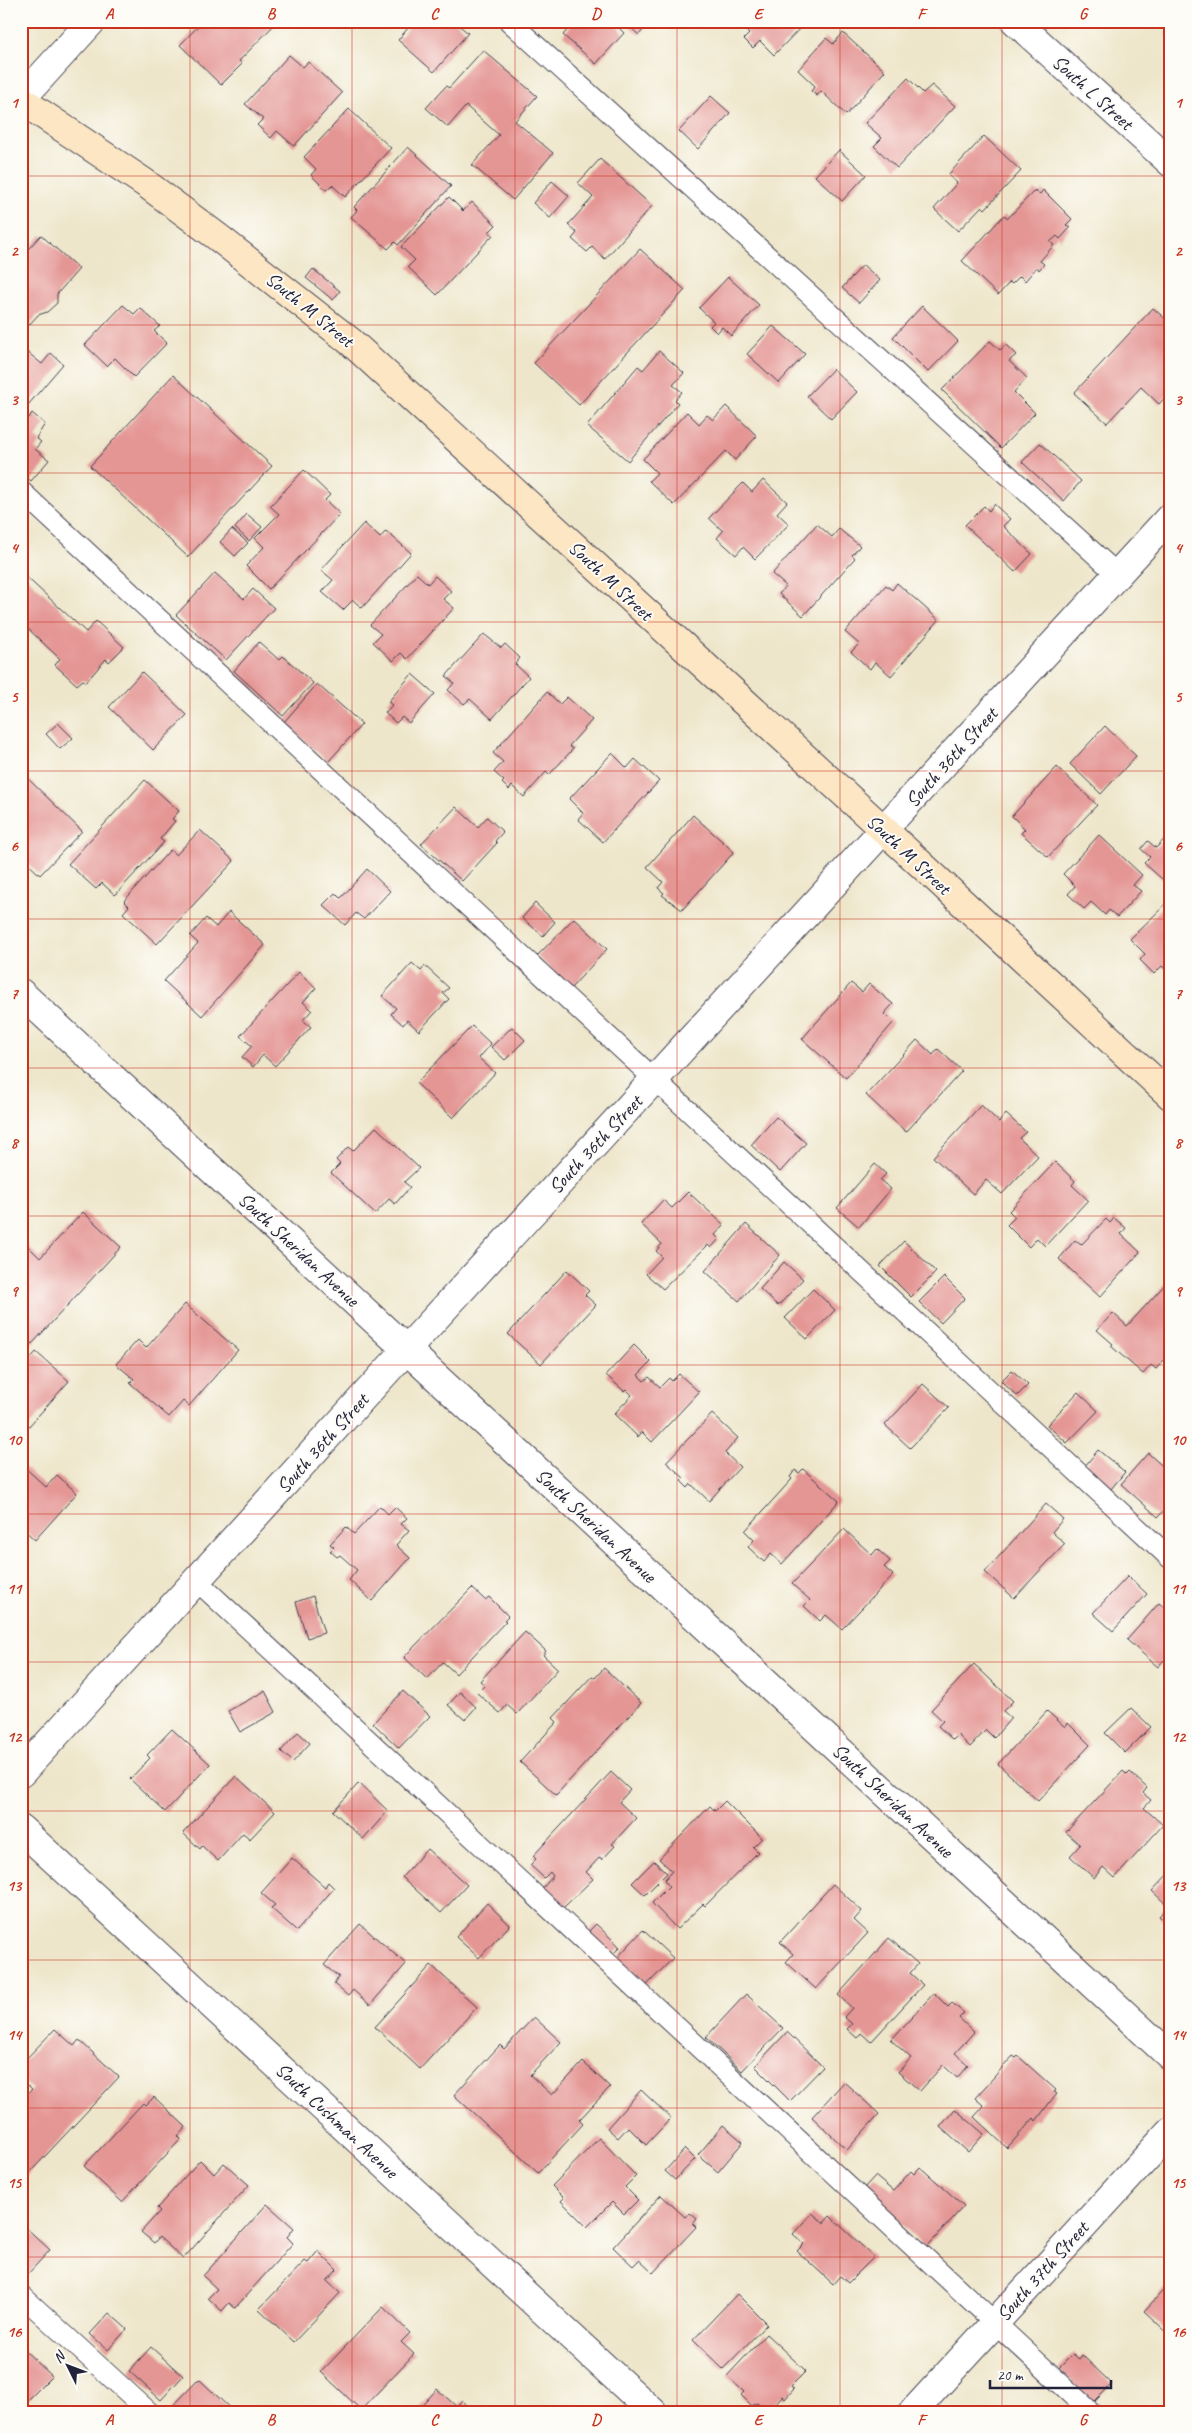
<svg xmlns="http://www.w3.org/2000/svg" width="1192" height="2433" viewBox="0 0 1192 2433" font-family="Caveat,sans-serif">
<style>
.building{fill:#e49694}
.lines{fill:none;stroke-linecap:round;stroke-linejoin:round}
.lane-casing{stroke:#413f50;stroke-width:22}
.street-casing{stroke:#413f50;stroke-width:30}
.secondary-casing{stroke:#413f50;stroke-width:30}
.lane{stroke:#fff;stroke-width:20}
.street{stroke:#fff;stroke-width:28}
.secondary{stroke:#fce6c4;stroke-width:28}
.grid{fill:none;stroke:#c8321e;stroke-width:1;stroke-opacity:0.55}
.labels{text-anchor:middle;stroke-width:4;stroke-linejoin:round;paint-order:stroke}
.street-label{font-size:20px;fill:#22223b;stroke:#fdfcf7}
.neatline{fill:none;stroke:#c8321e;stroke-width:2}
.grid-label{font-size:16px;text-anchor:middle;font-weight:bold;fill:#c8321e}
</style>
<rect width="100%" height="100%" fill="#fdfcf7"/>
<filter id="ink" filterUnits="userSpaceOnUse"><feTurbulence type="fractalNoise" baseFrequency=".02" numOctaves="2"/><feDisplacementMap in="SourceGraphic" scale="10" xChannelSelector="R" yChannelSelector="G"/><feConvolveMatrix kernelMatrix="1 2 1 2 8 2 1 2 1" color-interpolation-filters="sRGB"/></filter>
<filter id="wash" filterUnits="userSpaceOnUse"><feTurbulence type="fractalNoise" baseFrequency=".0096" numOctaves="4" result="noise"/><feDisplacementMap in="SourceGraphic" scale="20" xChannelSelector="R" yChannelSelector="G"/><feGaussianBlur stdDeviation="1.12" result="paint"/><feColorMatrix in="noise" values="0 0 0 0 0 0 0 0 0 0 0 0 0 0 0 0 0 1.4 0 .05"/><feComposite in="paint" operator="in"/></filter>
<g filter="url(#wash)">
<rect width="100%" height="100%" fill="#eee6ca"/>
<g id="blocks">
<g class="building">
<polygon points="203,21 278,21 239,61 242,64 221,85 180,45"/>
<polygon points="414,21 454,21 468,33 434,72 398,40"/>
<polygon points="575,21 612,21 624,33 596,64 563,35"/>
<polygon points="623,21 650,21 639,35"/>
<polygon points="736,21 807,21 774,55 760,41 753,48 744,39 749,34"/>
<polygon points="1171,28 1171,39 1166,34"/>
<polygon points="843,33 885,71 846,115 821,91 817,96 811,91 815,86 798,70 826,38 833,44"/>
<polygon points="483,50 537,96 515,121 553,153 513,200 472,165 499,135 466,106 448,127 426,108 446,86 449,88"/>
<polygon points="289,55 303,67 308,62 342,93 294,146 277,131 271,138 257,125 263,119 245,104"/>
<polygon points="908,78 923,93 932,85 955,106 897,168 874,146 882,138 865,123"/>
<polygon points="711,96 730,113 698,149 679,131"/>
<polygon points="349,109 391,148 345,197 332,185 326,190 311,175 316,169 304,157"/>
<polygon points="984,136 1021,171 985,209 982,206 958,231 934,209 957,183 948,175"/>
<polygon points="408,147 451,186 398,245 395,242 388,249 351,217 357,210 354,207"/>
<polygon points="839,150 866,175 842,201 815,176"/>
<polygon points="600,159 652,206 605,259 592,247 587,252 572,239 577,233 568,225 593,197 578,183"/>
<polygon points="552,181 569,196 550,218 533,203"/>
<polygon points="1035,190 1040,194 1043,190 1072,219 1066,225 1070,228 1060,239 1057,236 1050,242 1054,245 1040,261 1044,264 1039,270 1037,267 1025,281 1020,276 1012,284 1010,282 998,295 962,261 1004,215 1008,218"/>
<polygon points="449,197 463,211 472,202 496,225 489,232 493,235 437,295 408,267 415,260 401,247"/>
<polygon points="41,235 79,269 57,294 57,303 47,312 38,315 28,326 24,324 21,327 21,257"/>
<polygon points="640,249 685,290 579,405 534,363"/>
<polygon points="863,265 880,280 859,303 842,288"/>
<polygon points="313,269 340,291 333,300 306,278"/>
<polygon points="728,277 759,305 731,336 722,327 717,333 710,326 714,322 699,308"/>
<polygon points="123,305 134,314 140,308 160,326 154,331 167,343 134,377 115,358 107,366 85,345"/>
<polygon points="922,306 958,341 928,372 893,337"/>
<polygon points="1153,308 1168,321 1171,318 1171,391 1159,404 1141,387 1107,423 1074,393"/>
<polygon points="773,326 805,354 779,383 747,354"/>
<polygon points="990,341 1000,350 1006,345 1016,355 1009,361 1027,378 1014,392 1035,413 1001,448 942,390"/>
<polygon points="21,347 42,364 51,353 63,364 22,412 29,418 32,413 45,424 36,438 41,442 35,449 49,460 31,481 21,473"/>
<polygon points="659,351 684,373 673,385 682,392 675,400 678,403 628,461 587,426 638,366 643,370"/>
<polygon points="833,369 857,392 831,419 807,396"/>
<polygon points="173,375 272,466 188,557 90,466"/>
<polygon points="726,406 757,436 735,460 726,451 674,505 649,481 657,473 643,459 687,412 699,424 707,415 713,420"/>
<polygon points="1040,443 1081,481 1064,501 1022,462"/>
<polygon points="304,470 330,495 325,500 340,514 269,589 246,566 264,547 255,538 279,514 270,506"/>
<polygon points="763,480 787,502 777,513 789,524 755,559 743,547 736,555 717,538 723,531 709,518 743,483 752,492"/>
<polygon points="994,504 1010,519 1003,526 1032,554 1015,572 965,525 984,506 989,511"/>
<polygon points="247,514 262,527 249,541 235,528"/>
<polygon points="364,523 380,538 386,531 411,553 362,608 353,600 343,610 322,592 333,580 321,570"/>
<polygon points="817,524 832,537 839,529 860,546 852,555 855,558 803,616 779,594 786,586 772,574"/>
<polygon points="232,529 248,543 235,556 220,542"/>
<polygon points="22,573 86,632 96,621 124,647 109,662 106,659 86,682 83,680 77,685 55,665 60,659 21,622"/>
<polygon points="215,573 244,599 253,589 274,608 226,660 176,615"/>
<polygon points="417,574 428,584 435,576 451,591 443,599 454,608 407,659 401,653 393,661 373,642 381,634 370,625"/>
<polygon points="897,583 939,620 891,676 875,662 870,669 851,652 859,644 845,632 886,585 892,590"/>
<polygon points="484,634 501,648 505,644 520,658 515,664 529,677 492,719 470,699 464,704 448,690 454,683 446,676"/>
<polygon points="259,642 279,660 283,656 313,683 283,716 234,671"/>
<polygon points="142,672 187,715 153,750 109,707"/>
<polygon points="412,674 435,694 409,723 402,717 396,723 385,713 392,705 388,702"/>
<polygon points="317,684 362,724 328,762 284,722"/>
<polygon points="547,692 560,704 567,697 592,720 569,746 573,749 549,775 546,772 524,797 512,786 509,790 502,783 504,781 494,772 503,762 493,753"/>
<polygon points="58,723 73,738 60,749 46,734"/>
<polygon points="1105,726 1136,756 1101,794 1070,764"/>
<polygon points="612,753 627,768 635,759 659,781 603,842 578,819 583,813 569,799"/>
<polygon points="1057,767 1097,805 1048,857 1021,833 1025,829 1012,816"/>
<polygon points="21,772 82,831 40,875 21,857"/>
<polygon points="145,780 179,811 172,819 175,821 160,839 164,842 115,895 102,883 96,889 68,864"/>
<polygon points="456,807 478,827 487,817 503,832 495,841 497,843 462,881 421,844"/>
<polygon points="693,815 734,852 682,910 662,895 664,893 658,888 663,882 647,867"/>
<polygon points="200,830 234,861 157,944 123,913 129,906 124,901 170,850 176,855"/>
<polygon points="1171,832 1171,887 1144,863 1150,857 1141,849 1148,841 1156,848"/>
<polygon points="1099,835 1142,875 1133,885 1141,891 1117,917 1109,910 1105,915 1091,902 1084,909 1068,894 1075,886 1063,874"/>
<polygon points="367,869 390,891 364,919 356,913 345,925 323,905 335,893 340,898 342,897"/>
<polygon points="1171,899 1171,975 1162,966 1154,974 1140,960 1145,954 1130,939"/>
<polygon points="535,903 555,922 543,936 522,918"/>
<polygon points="229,912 265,945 202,1016 164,981 198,943 190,936 206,918 216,927"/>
<polygon points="574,918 607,949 571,988 537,956"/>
<polygon points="412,963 421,971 425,966 449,988 443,993 449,999 419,1031 407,1020 403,1025 391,1014 396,1008 382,996"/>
<polygon points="299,972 316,988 303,1002 312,1010 303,1020 311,1027 275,1066 263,1055 253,1067 242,1057 252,1046 240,1036"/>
<polygon points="851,983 862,992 869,984 893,1004 884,1014 893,1023 846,1078 802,1039"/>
<polygon points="472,1026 491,1044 479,1058 495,1073 453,1118 416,1083"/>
<polygon points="512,1027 525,1040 505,1060 491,1047"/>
<polygon points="917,1040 933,1055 938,1049 962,1071 906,1132 866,1095"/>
<polygon points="981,1105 999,1122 1006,1114 1026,1132 1019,1138 1038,1156 1002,1194 986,1180 973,1194 933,1157"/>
<polygon points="776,1117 806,1143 780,1172 751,1145"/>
<polygon points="376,1127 419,1168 404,1182 410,1187 395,1204 389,1199 375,1214 331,1173 340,1164 336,1160 348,1147 353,1151"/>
<polygon points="1055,1162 1075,1181 1072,1185 1088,1200 1045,1246 1037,1238 1029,1247 1007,1225 1015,1217 1009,1211"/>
<polygon points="875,1164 886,1174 880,1180 891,1189 859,1227 837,1208"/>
<polygon points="688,1192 724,1225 715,1235 719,1239 711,1248 708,1245 663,1289 646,1274 662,1257 656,1251 662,1244 641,1224 663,1200 672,1208"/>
<polygon points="83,1212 121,1247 32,1344 21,1334 21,1247 25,1243 40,1258"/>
<polygon points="1114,1218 1126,1228 1121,1234 1140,1252 1100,1297 1059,1259 1075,1240 1081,1245 1106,1219 1110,1223"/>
<polygon points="746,1224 780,1255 739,1301 705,1271"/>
<polygon points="904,1241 936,1272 911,1297 880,1266"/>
<polygon points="784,1262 803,1279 778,1306 760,1289"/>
<polygon points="567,1270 589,1291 585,1295 596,1305 541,1364 508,1334"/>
<polygon points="944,1277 965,1298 941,1323 919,1302"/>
<polygon points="1170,1279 1171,1352 1156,1369 1151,1365 1143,1374 1111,1346 1113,1344 1097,1330 1113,1313 1127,1326"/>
<polygon points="813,1289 835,1310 807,1339 785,1318"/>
<polygon points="185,1304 238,1350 189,1406 183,1401 169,1417 130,1383 134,1379 116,1364 138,1340 146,1348"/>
<polygon points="634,1345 651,1362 638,1375 644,1381 649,1377 660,1387 669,1378 672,1381 679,1374 699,1392 652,1442 642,1432 638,1437 614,1414 632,1395 626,1389 624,1391 606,1375"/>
<polygon points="36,1352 69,1381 21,1435 21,1369"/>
<polygon points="1012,1370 1028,1385 1017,1396 1001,1381"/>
<polygon points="923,1384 949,1408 910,1448 885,1425"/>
<polygon points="1078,1392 1098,1411 1067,1443 1047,1425"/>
<polygon points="712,1414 738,1438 725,1453 740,1467 709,1501 691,1484 688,1488 681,1481 684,1478 666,1462"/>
<polygon points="1098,1450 1125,1472 1111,1489 1085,1466"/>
<polygon points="1148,1453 1171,1474 1171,1503 1158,1517 1121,1484"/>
<polygon points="21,1464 46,1487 57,1475 77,1493 35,1540 21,1527"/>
<polygon points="803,1469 839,1501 782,1564 771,1554 764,1562 748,1547 754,1540 745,1531 792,1479 790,1477 795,1470 799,1473"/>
<polygon points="1046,1504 1063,1519 1052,1532 1065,1544 1014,1598 985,1572"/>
<polygon points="380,1506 388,1514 395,1507 407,1518 401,1524 409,1530 396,1545 410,1558 372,1601 349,1580 357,1570 340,1555 337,1557 330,1551 334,1547 330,1544 346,1527 354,1534"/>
<polygon points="844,1529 872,1555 877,1549 890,1561 884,1567 893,1575 842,1629 826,1615 820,1621 804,1606 810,1600 792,1584"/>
<polygon points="1128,1576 1147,1594 1113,1631 1093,1613"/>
<polygon points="472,1588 485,1600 489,1597 508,1616 504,1620 506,1621 456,1674 443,1662 427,1679 404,1657"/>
<polygon points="313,1596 324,1633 307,1638 296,1602"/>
<polygon points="1159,1603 1171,1613 1171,1667 1164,1660 1158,1667 1127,1640"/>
<polygon points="525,1632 546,1651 543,1655 558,1669 517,1714 507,1705 500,1713 477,1693 485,1685 480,1681"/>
<polygon points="974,1664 1013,1701 1003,1711 1011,1718 994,1738 986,1730 970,1747 958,1735 953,1740 938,1726 943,1721 931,1710"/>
<polygon points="604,1668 641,1703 556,1795 520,1762 557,1722 553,1718 592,1676 595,1678"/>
<polygon points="265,1691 276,1712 240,1732 228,1711"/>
<polygon points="403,1691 430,1716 399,1748 373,1723"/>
<polygon points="460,1692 476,1707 465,1720 448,1705"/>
<polygon points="1131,1708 1151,1727 1125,1753 1105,1733"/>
<polygon points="1047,1711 1065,1727 1068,1723 1090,1745 1038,1801 998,1764"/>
<polygon points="172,1729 210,1764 165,1812 130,1779 150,1758 147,1755"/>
<polygon points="298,1732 310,1743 293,1762 281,1751"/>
<polygon points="1123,1771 1127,1775 1130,1772 1147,1788 1143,1793 1151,1800 1144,1808 1163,1825 1115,1878 1103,1867 1094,1878 1070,1856 1080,1845 1066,1832"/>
<polygon points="611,1772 630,1790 619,1802 636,1818 612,1844 615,1846 602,1860 600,1857 586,1872 593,1879 562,1909 541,1890 553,1876 550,1872 544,1878 530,1865 536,1859 533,1856"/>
<polygon points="236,1776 275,1812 250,1839 243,1833 218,1861 202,1846 200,1849 183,1833"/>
<polygon points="359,1783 388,1811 363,1839 333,1811"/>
<polygon points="725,1801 762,1838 753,1847 758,1852 705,1906 703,1904 677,1929 652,1903 669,1886 664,1880 672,1871 659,1859 710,1806 715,1811"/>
<polygon points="427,1849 467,1885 441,1913 402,1877"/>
<polygon points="292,1858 325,1887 328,1882 334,1888 297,1931 271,1908 275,1905 261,1893"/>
<polygon points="654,1861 667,1873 645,1895 632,1883"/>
<polygon points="1171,1871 1171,1927 1159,1916 1168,1906 1152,1891"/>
<polygon points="833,1884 862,1911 854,1920 868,1933 816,1989 786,1962 793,1954 780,1942"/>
<polygon points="487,1903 510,1925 479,1958 456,1937"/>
<polygon points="360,1924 406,1964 370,2005 353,1990 348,1996 334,1984 339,1977 324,1965"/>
<polygon points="596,1924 620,1947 610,1957 586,1934"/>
<polygon points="643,1930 673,1958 646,1986 617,1958"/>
<polygon points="889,1938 918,1964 910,1973 923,1985 871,2042 861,2033 857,2038 847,2029 852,2024 844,2017 852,2008 838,1995"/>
<polygon points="431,1965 477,2007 420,2069 375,2027"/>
<polygon points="934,1993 948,2007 952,2003 964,2013 959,2018 974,2032 955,2053 968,2065 957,2078 943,2065 920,2091 898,2072 911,2058 891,2040"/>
<polygon points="746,1994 783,2028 742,2071 706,2037"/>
<polygon points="534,2017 561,2042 530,2075 552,2095 583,2062 610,2087 579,2120 583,2124 538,2173 454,2095 500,2045 504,2049"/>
<polygon points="55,2029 74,2046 79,2040 119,2077 21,2182 21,2101 32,2089 21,2079 21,2064"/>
<polygon points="787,2032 823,2067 790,2101 755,2066"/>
<polygon points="1013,2056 1016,2058 1018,2056 1056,2090 1053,2092 1056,2094 1036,2121 1034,2118 1007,2148 974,2117 984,2106 975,2098"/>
<polygon points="844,2082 879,2114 847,2150 812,2117"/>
<polygon points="641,2090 671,2118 646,2145 628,2127 618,2138 607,2128"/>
<polygon points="154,2097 186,2127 178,2136 181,2139 122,2202 84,2166 143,2103 146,2105"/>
<polygon points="955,2109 984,2134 968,2152 940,2127"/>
<polygon points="723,2125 743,2142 718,2172 698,2155"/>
<polygon points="599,2138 636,2176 625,2187 638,2200 624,2214 612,2202 587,2227 561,2201 564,2198 552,2186"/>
<polygon points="685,2149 695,2159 675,2180 665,2171"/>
<polygon points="200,2160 214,2174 224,2163 249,2185 183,2259 159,2237 154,2243 141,2232 160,2211 157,2208"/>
<polygon points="920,2167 964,2206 926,2248 864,2188 875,2176 893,2191 911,2171 914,2174"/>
<polygon points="661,2195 685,2217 690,2213 697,2219 693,2224 696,2227 653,2273 639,2260 633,2266 613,2247"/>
<polygon points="267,2204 294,2228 287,2237 293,2243 235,2308 229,2303 222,2311 208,2298 217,2289 203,2276"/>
<polygon points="812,2213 824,2223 830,2216 874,2257 848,2283 840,2276 833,2284 797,2251 804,2244 793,2234"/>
<polygon points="21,2223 50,2250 25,2277 21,2274"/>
<polygon points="318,2251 337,2270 327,2281 340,2293 294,2342 259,2309 305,2261 308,2263"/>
<polygon points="1171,2282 1171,2336 1144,2311"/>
<polygon points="737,2294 767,2324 723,2369 693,2340"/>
<polygon points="383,2307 410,2333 401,2342 414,2354 361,2410 321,2372"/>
<polygon points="109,2313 127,2329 108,2350 90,2334"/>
<polygon points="766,2334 806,2371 791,2386 794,2389 785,2399 782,2396 768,2412 757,2403 752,2406 741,2395 744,2392 727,2376"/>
<polygon points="21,2347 52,2376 22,2406 21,2405"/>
<polygon points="151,2347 183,2376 161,2400 129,2371"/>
<polygon points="1073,2354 1079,2359 1082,2355 1112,2384 1091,2405 1058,2369"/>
<polygon points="199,2379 234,2412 175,2412 171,2408"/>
<polygon points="437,2389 457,2407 462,2401 474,2412 416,2412"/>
<polygon points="59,2406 65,2412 53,2412"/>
</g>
</g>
</g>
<g filter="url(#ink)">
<use href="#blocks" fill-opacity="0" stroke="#413f50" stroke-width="1"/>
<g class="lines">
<g class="lane-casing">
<g id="lane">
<polyline points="509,21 1118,575"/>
<polyline points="21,491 1171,1559"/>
<polyline points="196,1580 1091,2412"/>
<polyline points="21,2295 149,2412"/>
</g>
</g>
<g class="street-casing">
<g id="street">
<polyline points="1015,21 1171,163"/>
<polyline points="21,99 92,21"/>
<polyline points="21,993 1171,2057"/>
<polyline points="21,1773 407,1349 1171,516"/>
<polyline points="21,1829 653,2412"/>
<polyline points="913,2412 1171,2131"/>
</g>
</g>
<g class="secondary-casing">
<polyline id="secondary" points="21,100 145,183 219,238 351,342 884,830 1171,1096"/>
</g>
<use href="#lane" class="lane"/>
<use href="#street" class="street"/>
<use href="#secondary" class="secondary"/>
</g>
</g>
<path class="grid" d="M190 21V2412M352 21V2412M515 21V2412M677 21V2412M840 21V2412M1002 21V2412M21 176H1171M21 325H1171M21 473H1171M21 622H1171M21 771H1171M21 919H1171M21 1068H1171M21 1216H1171M21 1365H1171M21 1514H1171M21 1662H1171M21 1811H1171M21 1960H1171M21 2108H1171M21 2257H1171"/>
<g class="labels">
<g class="street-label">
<text transform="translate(1093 92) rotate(42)" y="7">South L Street</text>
<text transform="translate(310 309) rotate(39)" y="7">South M Street</text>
<text transform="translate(611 580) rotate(43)" y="7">South M Street</text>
<text transform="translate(951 757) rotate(-48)" y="7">South 36th Street</text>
<text transform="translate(909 854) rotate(43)" y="7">South M Street</text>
<text transform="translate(595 1144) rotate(-47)" y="7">South 36th Street</text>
<text transform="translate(299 1249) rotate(43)" y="7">South Sheridan Avenue</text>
<text transform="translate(322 1443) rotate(-48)" y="7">South 36th Street</text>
<text transform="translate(596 1525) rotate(43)" y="7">South Sheridan Avenue</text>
<text transform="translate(893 1800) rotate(43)" y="7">South Sheridan Avenue</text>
<text transform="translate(337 2120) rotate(43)" y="7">South Cushman Avenue</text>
<text transform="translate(1042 2271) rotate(-48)" y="7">South 37th Street</text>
</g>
</g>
<rect width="1192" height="2433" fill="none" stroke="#fdfcf7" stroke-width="55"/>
<g transform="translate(68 2366) rotate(312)" stroke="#fdfcf7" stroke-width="4" paint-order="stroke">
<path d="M0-4L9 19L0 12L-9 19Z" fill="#22223b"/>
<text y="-8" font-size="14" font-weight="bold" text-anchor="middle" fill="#22223b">N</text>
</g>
<path d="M990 2380v8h121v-8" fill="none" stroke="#22223b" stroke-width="2.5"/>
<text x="997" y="2380" font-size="15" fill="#22223b" stroke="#fdfcf7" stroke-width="4" paint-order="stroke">20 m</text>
<rect x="28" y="28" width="1136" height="2378" class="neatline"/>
<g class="grid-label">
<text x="109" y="19">A</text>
<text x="271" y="19">B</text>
<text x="434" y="19">C</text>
<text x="596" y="19">D</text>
<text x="758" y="19">E</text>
<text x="921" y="19">F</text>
<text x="1083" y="19">G</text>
<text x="14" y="108">1</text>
<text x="1178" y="108">1</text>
<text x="14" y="256">2</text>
<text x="1178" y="256">2</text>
<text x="14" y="405">3</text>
<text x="1178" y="405">3</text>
<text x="14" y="553">4</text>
<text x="1178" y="553">4</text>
<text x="14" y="702">5</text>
<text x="1178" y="702">5</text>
<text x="14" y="851">6</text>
<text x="1178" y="851">6</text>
<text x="14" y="999">7</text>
<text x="1178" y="999">7</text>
<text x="14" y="1148">8</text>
<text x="1178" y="1148">8</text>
<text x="14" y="1296">9</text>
<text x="1178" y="1296">9</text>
<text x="14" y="1445">10</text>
<text x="1178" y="1445">10</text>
<text x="14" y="1594">11</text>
<text x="1178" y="1594">11</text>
<text x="14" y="1742">12</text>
<text x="1178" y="1742">12</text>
<text x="14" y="1891">13</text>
<text x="1178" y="1891">13</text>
<text x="14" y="2040">14</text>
<text x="1178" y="2040">14</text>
<text x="14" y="2188">15</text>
<text x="1178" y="2188">15</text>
<text x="14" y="2337">16</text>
<text x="1178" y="2337">16</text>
<text x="109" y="2425">A</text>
<text x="271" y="2425">B</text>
<text x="434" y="2425">C</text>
<text x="596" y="2425">D</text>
<text x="758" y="2425">E</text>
<text x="921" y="2425">F</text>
<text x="1083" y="2425">G</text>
</g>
</svg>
